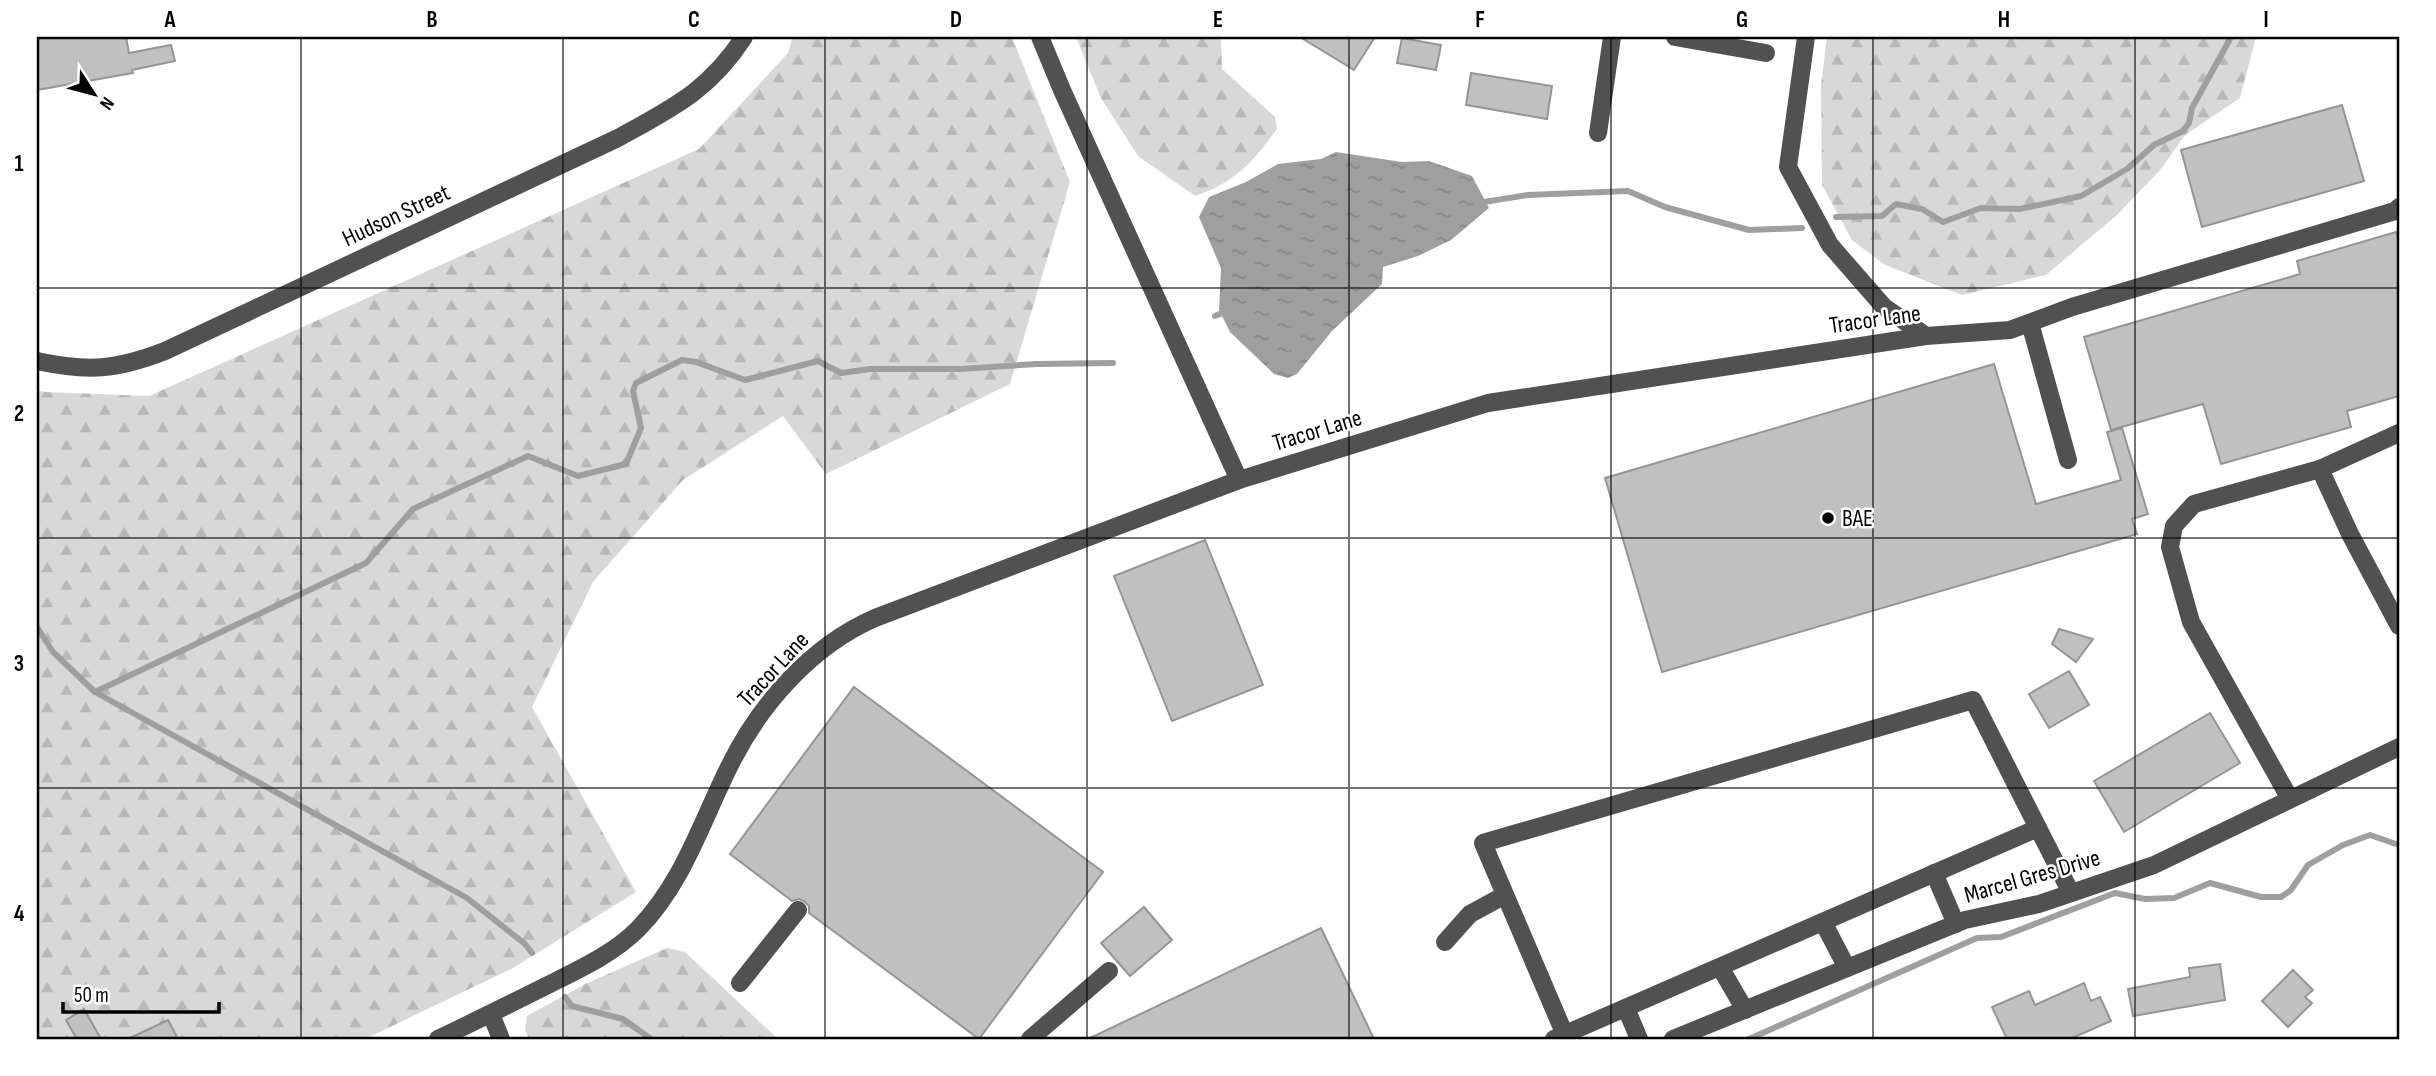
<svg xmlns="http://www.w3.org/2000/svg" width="2436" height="1076" viewBox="0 0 2436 1076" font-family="'Sofia Sans Condensed',sans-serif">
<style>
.forest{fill:url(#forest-firs)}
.water{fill:url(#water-ripples)}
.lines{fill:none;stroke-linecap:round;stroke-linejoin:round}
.stream{stroke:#9f9f9f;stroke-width:6}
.building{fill:#c0c0c0;stroke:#959595;stroke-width:2}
.minor{stroke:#515151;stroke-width:18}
.grid{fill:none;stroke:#000;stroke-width:2;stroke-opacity:0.55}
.poi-dot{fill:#000;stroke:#fff;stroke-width:2.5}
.labels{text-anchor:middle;stroke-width:5;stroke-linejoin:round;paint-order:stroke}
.street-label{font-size:24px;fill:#000;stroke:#fff}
.poi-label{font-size:24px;fill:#000;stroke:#fff;text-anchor:start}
.neatline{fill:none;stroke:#000;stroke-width:2.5}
.grid-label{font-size:23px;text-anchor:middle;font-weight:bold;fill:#000}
</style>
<defs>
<pattern id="forest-firs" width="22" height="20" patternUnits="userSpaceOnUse" patternTransform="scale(1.75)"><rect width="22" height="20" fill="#d8d8d8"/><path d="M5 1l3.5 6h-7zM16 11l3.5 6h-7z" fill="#b8b8b8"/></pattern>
<pattern id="water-ripples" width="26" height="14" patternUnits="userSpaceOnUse" patternTransform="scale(1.75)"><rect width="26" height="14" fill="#9f9f9f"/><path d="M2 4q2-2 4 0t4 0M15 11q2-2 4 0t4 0" fill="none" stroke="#878787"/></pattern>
</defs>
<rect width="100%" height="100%" fill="#fff"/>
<g class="forest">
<polygon points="793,37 1012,37 1070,182 1010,384 826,474 783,416 683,480 593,582 532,707 636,892 513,968 365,1039 37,1039 37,390 45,392 149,396 699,149 788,53"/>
<path d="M1076 37H1221L1222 69 1275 117 1277 129C1253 162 1235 183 1195 196L1138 156 1101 98Z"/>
<polygon points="1827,37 2256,37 2240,98 2185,135 2161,169 2117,215 2046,275 1962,295 1885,265 1852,240 1822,185 1821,85"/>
<polygon points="667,948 685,952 778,1039 529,1039 525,1030 527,1016 585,984"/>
</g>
<polygon class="water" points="1336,152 1402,162 1429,161 1472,176 1489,208 1451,240 1418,256 1383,267 1382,284 1332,331 1297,374 1288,378 1274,374 1230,332 1219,310 1221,268 1199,217 1209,197 1246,182 1278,164 1321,159"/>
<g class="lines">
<g class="stream">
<polyline points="1478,203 1528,195 1628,191 1665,207 1749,230 1802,228"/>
<polyline points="1836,217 1882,216 1896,204 1922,209 1943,222 1981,208 2020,209 2081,196 2127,169 2154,145 2183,131 2189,123 2192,108 2231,37"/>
<polyline points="1215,316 1227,311"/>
<polyline points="37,627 53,652 95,692 467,898 525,944 532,953"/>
<polyline points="95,692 366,563 413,509 528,456 578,476 626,464 641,428 633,391 636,383 682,360 696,362 745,380 818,361 841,373 870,369 960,369 1037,364 1113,363"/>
<polyline points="565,997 572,1006 623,1019 651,1039"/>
<polyline points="1749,1039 1977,938 2001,937 2115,893 2145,899 2174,898 2210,883 2261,897 2281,897 2291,890 2308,865 2343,845 2370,835 2399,845"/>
</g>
</g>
<g class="building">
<polygon points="37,37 126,37 129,53 171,45 175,61 132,70 133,73 37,90"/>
<polygon points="1300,37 1375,37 1354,70"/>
<polygon points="1402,38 1441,45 1436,70 1397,63"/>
<polygon points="1471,73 1552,86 1547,119 1466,105"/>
<polygon points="2342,105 2364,181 2202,227 2181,150"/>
<polygon points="2396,232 2399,242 2399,396 2347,411 2351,427 2221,464 2203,404 2111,430 2084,337 2300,274 2297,261"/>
<polygon points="1994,364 2036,504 2121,480 2107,432 2122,428 2148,514 2132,519 2137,534 1662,672 1605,478"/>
<polygon points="1205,540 1263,685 1172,721 1114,576"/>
<polygon points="2059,629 2093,639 2076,662 2052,644"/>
<polygon points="2069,671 2089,705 2049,728 2029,694"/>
<polygon points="854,687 1103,872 979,1039 809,913 809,906 804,901 799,899 792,901 730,854"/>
<polygon points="2210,713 2240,763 2124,832 2094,781"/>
<polygon points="1144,907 1172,940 1130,976 1101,943"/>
<polygon points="1321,928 1374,1039 1088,1039"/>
<polygon points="2220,964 2225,1000 2133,1016 2128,989 2190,977 2189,968"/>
<polygon points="2293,970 2313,990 2305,997 2312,1003 2288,1027 2262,1001"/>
<polygon points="2084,983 2091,1001 2100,997 2111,1021 2070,1039 2007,1039 1992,1007 2029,991 2035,1005"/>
<polygon points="84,1009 101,1039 77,1039 66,1020"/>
<polygon points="168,1020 178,1039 128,1039"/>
</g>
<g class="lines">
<g class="minor">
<polyline points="1040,37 1062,90 1239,480"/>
<polyline points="1675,37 1766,53"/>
<polyline points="1806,37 1788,167 1830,245 1884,307 1926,336"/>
<polyline points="1598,133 1612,37"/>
<polyline points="2030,323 2068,460"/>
<path d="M37 361C88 372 116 370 165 351L618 138C672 108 709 91 744 37"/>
<polyline points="2320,469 2350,534 2399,626"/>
<polyline points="2290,799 2191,622 2170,547 2174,526 2194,504 2320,469 2399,433"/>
<polyline points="1934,873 1956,924"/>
<polyline points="1823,922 1847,968"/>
<polyline points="1445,942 1470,914 1505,895"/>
<polyline points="1720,967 1745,1010"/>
<polyline points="740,983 798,910"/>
<polyline points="1626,1008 1639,1039"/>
<polyline points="491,1014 501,1039"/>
<polyline points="1565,1035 1483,843 1973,700 2071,893"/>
<path d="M438 1039C476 1021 514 1002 552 983 582 968 614 953 638 929 683 883 701 823 729 767 759 705 811 646 875 618L1239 480 1488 403 1926 336 2010 330 2072 307 2395 211 2399 207"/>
<polyline points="1030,1039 1109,971"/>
<polyline points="1554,1039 2038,828"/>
<polyline points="1673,1039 1965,920 2039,904 2154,865 2399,747"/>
</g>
</g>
<path class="grid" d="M301 37V1039M563 37V1039M825 37V1039M1087 37V1039M1349 37V1039M1611 37V1039M1873 37V1039M2135 37V1039M37 288H2399M37 538H2399M37 788H2399"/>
<circle class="poi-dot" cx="1828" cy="518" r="7"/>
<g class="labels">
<g class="street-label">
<text transform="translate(396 215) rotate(-25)" y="8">Hudson Street</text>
<text transform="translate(1875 319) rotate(-8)" y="8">Tracor Lane</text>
<text transform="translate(1317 430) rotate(-17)" y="8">Tracor Lane</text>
<text transform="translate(773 669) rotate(-47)" y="8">Tracor Lane</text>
<text transform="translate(2032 876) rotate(-16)" y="8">Marcel Gres Drive</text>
</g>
<g class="poi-label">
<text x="1842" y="526">BAE</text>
</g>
</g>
<rect width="2436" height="1076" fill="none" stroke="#ffffff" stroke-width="77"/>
<g transform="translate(94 94) rotate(126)" stroke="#ffffff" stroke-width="5" paint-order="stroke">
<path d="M0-5L12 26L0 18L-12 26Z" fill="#000000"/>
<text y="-10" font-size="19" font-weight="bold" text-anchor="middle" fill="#000000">N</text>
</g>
<path d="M63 1002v10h156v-10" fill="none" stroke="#000000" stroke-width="3.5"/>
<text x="74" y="1002" font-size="21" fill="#000000" stroke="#ffffff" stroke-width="5" paint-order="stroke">50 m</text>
<rect x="38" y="38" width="2360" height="1000" class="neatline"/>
<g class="grid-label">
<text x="170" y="27">A</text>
<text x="432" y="27">B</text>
<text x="694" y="27">C</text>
<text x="956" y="27">D</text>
<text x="1218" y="27">E</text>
<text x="1480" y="27">F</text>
<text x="1742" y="27">G</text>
<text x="2004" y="27">H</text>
<text x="2266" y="27">I</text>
<text x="19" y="171">1</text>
<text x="19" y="421">2</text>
<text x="19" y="671">3</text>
<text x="19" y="921">4</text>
</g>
</svg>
